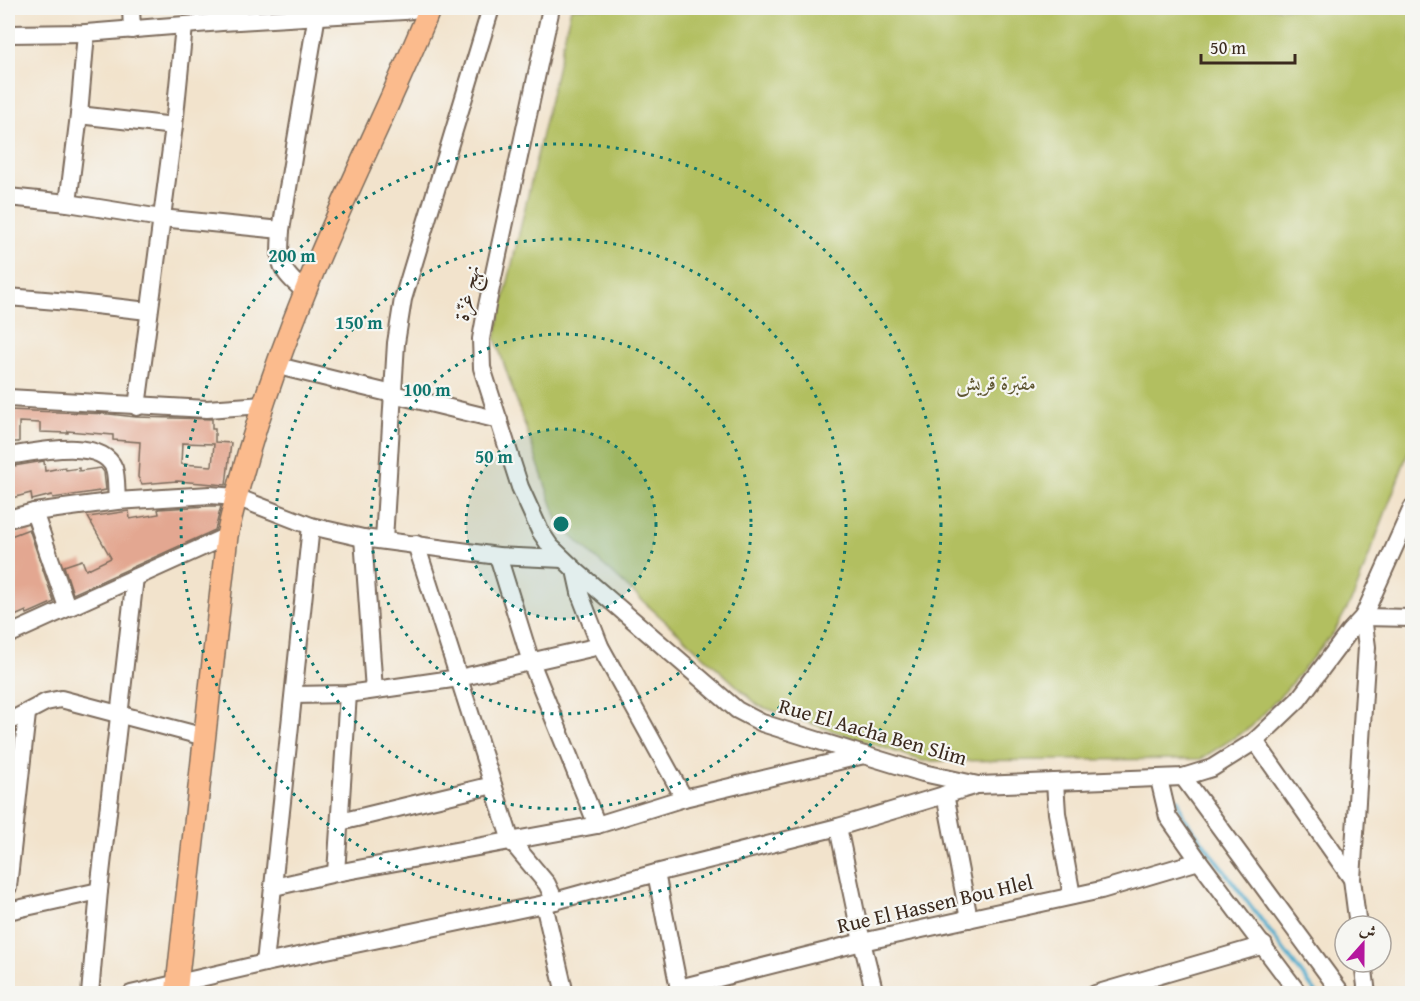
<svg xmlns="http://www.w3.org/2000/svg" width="1420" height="1001" viewBox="0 0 1420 1001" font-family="'Gentium Book Plus',Amiri,serif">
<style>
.green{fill:#b2bf61;stroke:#767440;stroke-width:1.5}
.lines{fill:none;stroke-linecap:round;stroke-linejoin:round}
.stream{stroke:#4eaccd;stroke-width:4}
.building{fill:#e3a791;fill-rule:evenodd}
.minor-casing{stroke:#7b6b5b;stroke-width:20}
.major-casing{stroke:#7b6b5b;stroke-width:24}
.minor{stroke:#fff;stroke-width:16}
.major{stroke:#fbbb8d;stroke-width:21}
.ring{fill:none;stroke:#0f766e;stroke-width:3;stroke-dasharray:3 6}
.labels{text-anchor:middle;stroke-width:4.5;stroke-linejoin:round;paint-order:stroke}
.street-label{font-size:21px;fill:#3b2a1e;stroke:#f6f6f2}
.park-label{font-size:21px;fill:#5f5732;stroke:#f6f6f2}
.centre{fill:#0f766e;stroke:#f6f6f2;stroke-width:3}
.ring-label{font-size:18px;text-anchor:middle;font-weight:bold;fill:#0f766e;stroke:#f6f6f2;stroke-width:4.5;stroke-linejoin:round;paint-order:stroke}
</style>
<rect width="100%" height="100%" fill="#f6f6f2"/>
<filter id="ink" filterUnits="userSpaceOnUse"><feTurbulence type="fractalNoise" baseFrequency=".0167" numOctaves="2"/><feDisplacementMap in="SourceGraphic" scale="12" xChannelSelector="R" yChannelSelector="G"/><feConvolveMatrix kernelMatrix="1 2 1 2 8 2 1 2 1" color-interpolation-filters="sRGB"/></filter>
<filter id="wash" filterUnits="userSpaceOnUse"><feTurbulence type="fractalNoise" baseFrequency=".008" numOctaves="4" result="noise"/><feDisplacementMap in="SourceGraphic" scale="24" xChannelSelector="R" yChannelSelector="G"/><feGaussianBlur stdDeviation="1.35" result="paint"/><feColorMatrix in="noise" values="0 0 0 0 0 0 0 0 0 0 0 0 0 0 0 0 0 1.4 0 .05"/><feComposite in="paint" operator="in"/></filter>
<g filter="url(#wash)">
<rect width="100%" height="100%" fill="#f2e3cc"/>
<polygon class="green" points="571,8 1412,8 1412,442 1354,596 1334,632 1285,691 1251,727 1201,759 923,761 759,706 559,525 495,338"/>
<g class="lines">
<polyline class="stream" points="1178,799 1183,816 1317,994"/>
</g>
<g id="blocks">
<g class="building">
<path d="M8 410 109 414 136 417 212 419V429H215V442L231 443 226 485 177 481 142 484 138 477 140 442 113 440V435L68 431V433L40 432V423L19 422V442H8ZM182 443 214 444 212 466 181 464Z"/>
<polygon points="44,461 45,471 65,467 66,470 79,468 79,471 101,468 104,472 106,490 53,498 52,495 32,500 31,493 8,499 8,467"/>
<polygon points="210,506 221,506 215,530 73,594 64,566 82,560 86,570 111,558 88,517 129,511 130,519 159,514 158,509"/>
<polygon points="29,529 54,602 27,614 26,611 8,619 8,537"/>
</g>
</g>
</g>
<g filter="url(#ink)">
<use href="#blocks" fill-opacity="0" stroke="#7b6b5b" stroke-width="1.5"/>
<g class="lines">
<g class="minor-casing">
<g id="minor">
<polyline points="131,8 132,30"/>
<polyline points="551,8 487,306 481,339 482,368 520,487 540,531 550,546 575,570 737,710 762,723 864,755 923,773 978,785 1183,777 1212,768 1255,741 1298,700 1349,632 1363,617 1412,508"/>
<polyline points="8,34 86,33 222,22 404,11 424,8"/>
<polyline points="79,115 174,126"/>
<polyline points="8,197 68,203 161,218 281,230"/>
<polyline points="68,203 79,115 86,33"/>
<path d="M305 292C278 268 279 265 281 230L318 8"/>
<polyline points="8,297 69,302 148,311"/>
<polyline points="278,366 499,420"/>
<polyline points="8,398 207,409 264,405"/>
<polyline points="137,407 174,126 184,26"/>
<path d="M8 456C33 453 101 436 114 468 117 477 116 491 117 501"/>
<polyline points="34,512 67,607"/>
<polyline points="8,519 34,512 117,501 210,495 236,497 311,526 363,538 498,556 563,559"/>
<polyline points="363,538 374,690"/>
<polyline points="384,540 396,343 403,299 491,8"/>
<polyline points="416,544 511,841 547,884 555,901"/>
<polyline points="498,556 531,662 597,825"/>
<polyline points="575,570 581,597 600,646 684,798"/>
<polyline points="1363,617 1412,618"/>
<polyline points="8,635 227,536"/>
<polyline points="294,695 348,694 459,678 600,646"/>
<polyline points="8,722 46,702 61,699 205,737"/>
<polyline points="1255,741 1352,879"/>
<polyline points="1183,777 1342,994"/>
<polyline points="1159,779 1168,817 1199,861 1299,994"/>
<polyline points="1055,782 1057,813 1072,896"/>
<polyline points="945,794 969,919"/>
<polyline points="340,822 493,785"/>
<polyline points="838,827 862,942 875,994"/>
<polyline points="336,873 348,694"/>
<polyline points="656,873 680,994"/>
<polyline points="8,887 27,714"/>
<polyline points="274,887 336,873 597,825 684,798 864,755"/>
<polyline points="544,904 565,994"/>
<polyline points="8,911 99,891"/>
<polyline points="1358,926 1352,879 1367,647 1363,617"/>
<polyline points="1363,962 1367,994"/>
<polyline points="265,963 311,526"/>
<polyline points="679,988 862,942 1101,890 1199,861"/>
<polyline points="90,994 99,891 135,577"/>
<polyline points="131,994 265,963 544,904 656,873 838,827 974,786"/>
<polyline points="1095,994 1264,945"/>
</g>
</g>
<g class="major-casing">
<path id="major" d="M176 994 227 536C245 453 273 371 305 292 343 196 391 104 430 8"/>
</g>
<use href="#minor" class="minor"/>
<use href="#major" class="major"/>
</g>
</g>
<circle cx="561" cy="524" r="95" fill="#0f766e" fill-opacity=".12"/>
<g class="ring">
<circle cx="561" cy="524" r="95"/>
<circle cx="561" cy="524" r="190"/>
<circle cx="561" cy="524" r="285"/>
<circle cx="561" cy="524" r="380"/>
</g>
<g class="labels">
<g class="street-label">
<text transform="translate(467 293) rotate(-78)" y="7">نهج غزّة</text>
<text transform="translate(873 732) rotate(16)" y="7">Rue El Aacha Ben Slim</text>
<text transform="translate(935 904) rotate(-13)" y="7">Rue El Hassen Bou Hlel</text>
</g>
<g class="park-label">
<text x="996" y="390">مقبرة قريش</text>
</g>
</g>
<circle cx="561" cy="524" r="9" class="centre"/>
<g class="ring-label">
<text x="292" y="262">200 m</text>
<text x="359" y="329">150 m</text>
<text x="427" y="396">100 m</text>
<text x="494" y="463">50 m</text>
</g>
<rect width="1420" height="1001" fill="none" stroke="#f6f6f2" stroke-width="30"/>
<g transform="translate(1363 944) rotate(21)"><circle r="28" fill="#f6f6f2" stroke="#aba49d" stroke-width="1.5"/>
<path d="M0-4.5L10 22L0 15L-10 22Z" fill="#b5179e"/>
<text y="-9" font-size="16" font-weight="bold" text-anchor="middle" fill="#3b2a1e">ش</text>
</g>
<path d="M1201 54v9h94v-9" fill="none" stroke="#3b2a1e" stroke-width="3"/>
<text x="1210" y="54" font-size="18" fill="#3b2a1e" stroke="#f6f6f2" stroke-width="4.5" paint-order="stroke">50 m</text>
</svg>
